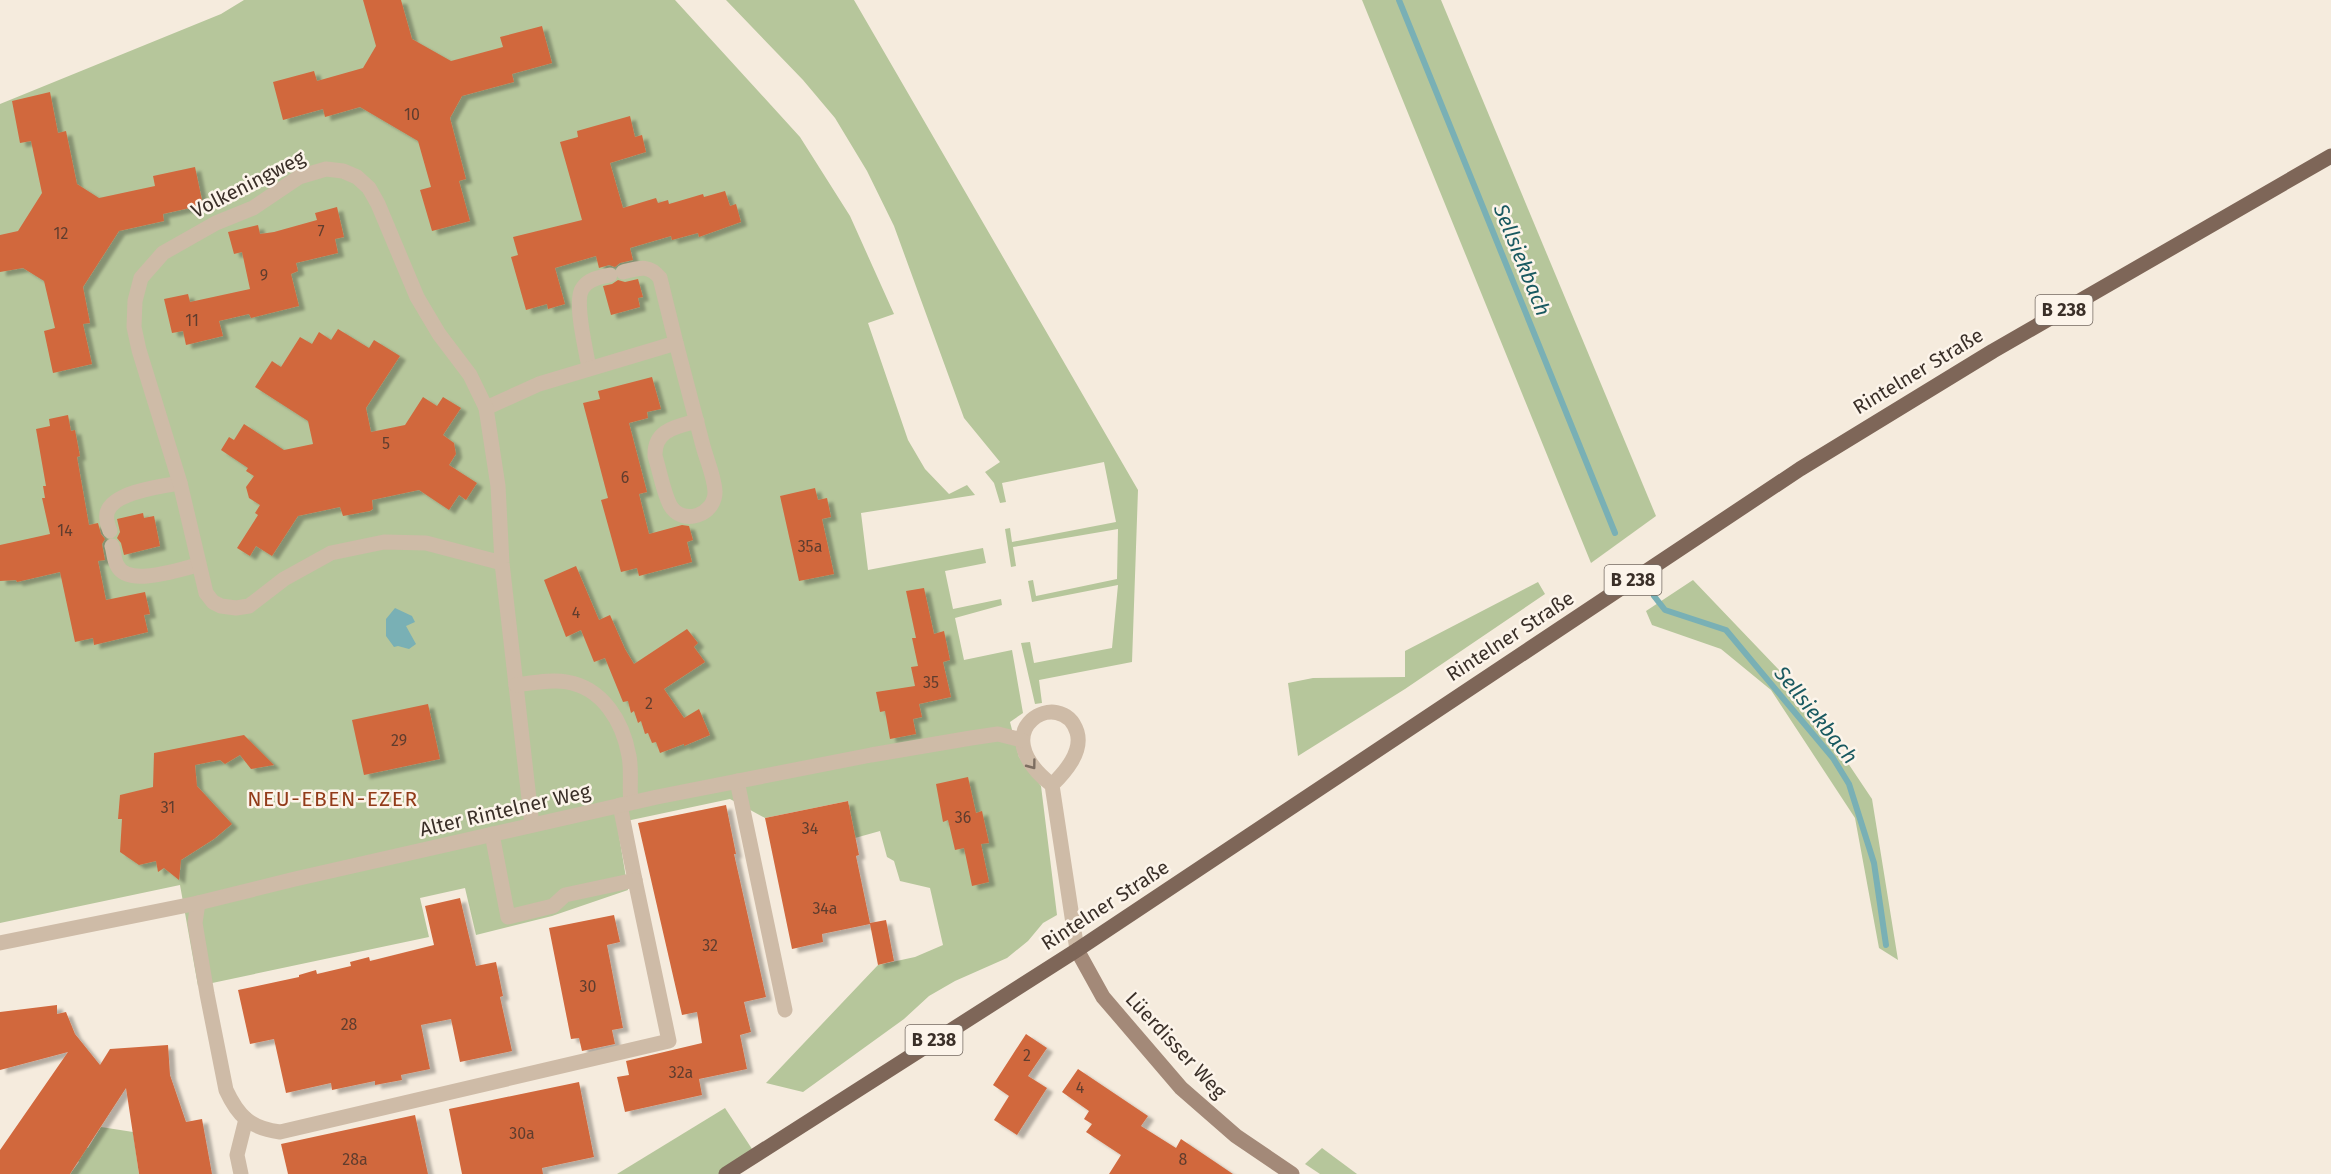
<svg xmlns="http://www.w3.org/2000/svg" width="2331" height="1174" viewBox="0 0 2331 1174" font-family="'Fira Sans',sans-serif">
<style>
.green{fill:#b6c69b}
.water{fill:#79b0b5}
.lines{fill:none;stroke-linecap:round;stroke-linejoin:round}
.stream{stroke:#79b0b5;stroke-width:6}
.building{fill:#d1683e;filter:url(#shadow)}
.minor{stroke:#cebba7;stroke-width:15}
.secondary{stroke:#a38978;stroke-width:15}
.primary{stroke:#7e6658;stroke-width:15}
.oneway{stroke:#7d6e61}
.labels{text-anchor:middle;stroke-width:5;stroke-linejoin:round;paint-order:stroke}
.number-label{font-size:16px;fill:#603d2e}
.shield{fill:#fcf4ea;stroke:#746a62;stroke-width:1.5}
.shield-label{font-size:18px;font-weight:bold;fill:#3a2f28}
.street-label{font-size:20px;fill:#3a2f28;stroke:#fcf4ea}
.water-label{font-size:21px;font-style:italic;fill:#195960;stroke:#fcf4ea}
.neighbourhood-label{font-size:21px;letter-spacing:1.5px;fill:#923b19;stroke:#fcf4ea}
</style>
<defs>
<filter id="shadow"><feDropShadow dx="6" dy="4" stdDeviation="1.5" flood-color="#0004"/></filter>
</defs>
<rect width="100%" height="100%" fill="#f5ebdd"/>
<g class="green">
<polygon points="244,0 675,0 800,137 850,216 894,314 868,323 908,440 925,469 949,494 967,485 975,495 861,513 868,570 983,548 986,563 945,571 953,609 1001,599 1002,605 955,618 964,660 1012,650 1023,713 1010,722 1019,757 1041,786 1057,915 1043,923 1028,941 1007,958 955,981 929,996 904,1019 803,1092 766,1083 878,965 915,957 943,945 930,888 900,881 894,861 887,857 880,831 855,838 848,801 765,818 730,799 617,823 628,890 552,916 476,935 465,888 420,898 429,937 198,986 180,885 0,923 0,104 221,14"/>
<polygon points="726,0 854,0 1138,490 1132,662 1039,680 1042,703 1035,704 1021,643 1030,642 1034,663 1112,648 1118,585 1032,602 1028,581 1033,580 1036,596 1117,579 1118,529 1013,547 1016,566 1011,567 1005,529 1010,528 1012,542 1116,522 1104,462 1002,483 1006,502 1000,503 994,483 985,472 1000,462 964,418 894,226 867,171 835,118 803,80"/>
<polygon points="1362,0 1441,0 1656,516 1591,563"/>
<polygon points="1693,580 1801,693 1872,799 1898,960 1879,948 1855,818 1771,690 1721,649 1652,625 1646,611"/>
<polygon points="1538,582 1545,594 1405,689 1298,756 1288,683 1313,678 1405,677 1405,651"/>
<polygon points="725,1108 756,1155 724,1174 617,1174"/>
<polygon points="101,1127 133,1132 139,1174 70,1174 79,1162 60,1147 68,1136 88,1148"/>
<polygon points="1322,1148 1357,1174 1320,1174 1305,1164"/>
</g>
<polygon class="water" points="395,608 412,616 415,622 406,626 416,644 409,649 398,646 394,647 386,636 386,619"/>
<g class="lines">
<g class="stream">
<polyline points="1399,0 1615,533"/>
<polyline points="1654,596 1665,610 1726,630 1833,758 1849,784 1874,863 1886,945"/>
</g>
</g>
<g class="building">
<polygon points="363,0 401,0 412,39 451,61 503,47 500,37 542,26 552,63 512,74 514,82 462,96 450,118 466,179 459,181 470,221 432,231 420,190 431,187 418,141 360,107 325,117 323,109 283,120 273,82 314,71 317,81 363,68 376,46"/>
<polygon points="50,92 58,133 66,131 77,184 99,198 155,186 153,176 195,167 203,205 163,214 164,221 119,231 83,287 90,323 83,324 92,364 53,373 44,331 55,328 44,281 23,268 0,272 0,235 18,231 42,193 31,141 20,143 12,101"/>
<polygon points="630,116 635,137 642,135 646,152 610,163 623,208 656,198 658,203 668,200 669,204 703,194 704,197 725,191 730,206 736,204 741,222 699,237 698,233 672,240 671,236 630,248 633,260 620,263 615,267 609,265 599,268 596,256 555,268 565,304 548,309 547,304 526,310 511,257 518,255 513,237 582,220 560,142 578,137 577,131"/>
<polygon points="337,207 344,237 335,239 338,253 296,263 298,271 291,274 299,306 251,318 249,314 219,321 223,336 186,345 183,331 172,333 164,299 188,294 190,302 250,289 242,252 234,254 228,232 258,225 260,234 274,232 317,220 315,213"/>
<polygon points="638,279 643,297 638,298 640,307 611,315 603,286 612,284 618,280 625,282"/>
<polygon points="338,329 369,348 374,340 400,356 366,408 371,432 405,425 423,397 437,406 443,397 461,408 443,435 454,443 456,454 449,465 477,483 466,500 459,495 449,510 419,490 372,500 373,509 370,511 343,516 340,507 298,516 272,556 256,546 250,556 237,548 258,515 255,513 260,505 249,498 246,487 254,476 246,471 248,468 221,450 229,437 234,440 244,424 284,450 313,444 308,421 255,387 272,361 281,367 300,337 312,344 319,332 331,340"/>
<polygon points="652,377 661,409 647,412 648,418 629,423 647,492 639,494 649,534 682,525 689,526 693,540 687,542 692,562 639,576 637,568 621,572 601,500 608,498 583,403 600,399 598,391"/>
<polygon points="68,415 71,431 75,430 80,456 77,457 89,525 98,523 101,534 105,539 102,544 105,560 98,561 106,600 145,592 150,614 144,615 148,632 94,645 93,638 75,642 60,572 17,582 16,580 0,581 0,545 50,534 42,498 45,498 43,486 46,486 36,429 50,426 49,419"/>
<polygon points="815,488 818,500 827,498 831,517 822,519 834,574 799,581 780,496"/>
<polygon points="143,513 144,518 154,516 160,546 124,555 121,543 117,538 120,532 117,519"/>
<polygon points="576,566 599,620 610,615 625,649 634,664 687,629 698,643 694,647 705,662 664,689 684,718 699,709 710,735 684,746 684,744 660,753 656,742 652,743 648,733 645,734 641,721 638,723 634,711 631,713 628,701 623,702 605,658 594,662 581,630 566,637 544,580"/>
<polygon points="924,588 934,634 944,631 950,660 943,662 951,697 919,704 922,717 913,719 916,734 890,739 885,711 880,712 876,692 915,686 911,667 918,666 912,638 916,638 906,591"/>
<polygon points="428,704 440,759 364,775 352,720"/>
<polygon points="244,735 274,765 251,769 240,755 225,764 220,760 195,765 197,786 232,824 214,839 181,860 179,880 164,868 158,872 156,861 139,865 120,852 122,819 118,819 120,795 153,787 154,753"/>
<polygon points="968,777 976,813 982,811 989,843 981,844 989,882 972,886 964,848 955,850 948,820 943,822 936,784"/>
<polygon points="848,801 859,855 856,856 870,923 886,920 894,961 878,965 870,924 822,934 823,942 792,949 765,818"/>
<polygon points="726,805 736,854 734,854 766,997 744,1002 751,1032 740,1035 747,1069 699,1079 702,1095 625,1112 617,1077 629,1075 626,1061 702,1043 697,1012 682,1015 638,823"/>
<polygon points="460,898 476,966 496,962 503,996 500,997 512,1051 460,1062 451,1019 421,1025 430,1069 401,1075 402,1080 375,1085 375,1081 332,1090 331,1083 286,1093 274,1039 250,1044 238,990 299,977 299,975 316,970 317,974 351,966 350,962 369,957 370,961 434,945 425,906"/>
<polygon points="614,915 620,942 607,945 623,1028 612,1030 615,1044 582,1051 579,1038 571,1039 549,928"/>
<polygon points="57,1005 57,1014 66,1012 75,1034 100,1065 110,1049 168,1045 170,1075 186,1122 202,1119 212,1174 139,1174 126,1088 70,1174 0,1174 0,1150 68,1052 0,1070 0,1012"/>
<polygon points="1026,1034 1047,1048 1028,1076 1047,1088 1017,1135 994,1120 1009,1096 993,1085"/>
<polygon points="1078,1069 1148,1116 1141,1126 1176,1148 1181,1139 1233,1174 1109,1174 1121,1155 1086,1132 1092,1124 1084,1119 1089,1111 1062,1092"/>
<polygon points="579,1082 594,1157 542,1168 543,1174 462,1174 449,1109"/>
<polygon points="415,1115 428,1174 288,1174 281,1144"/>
</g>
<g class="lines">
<g class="minor">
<path d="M623 272C639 268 649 264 660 278L676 343"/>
<path d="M589 368C586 350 574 303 582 289 588 279 600 277 610 275"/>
<path d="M486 408 539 384 676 343C685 378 694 412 703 446 707 461 714 476 715 491 716 515 682 527 670 505 663 491 660 472 655 456 654 430 675 427 697 421"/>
<path d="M110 531C108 526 106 518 107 513 112 492 162 486 180 483"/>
<path d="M112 546C114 552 114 560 117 565 127 588 180 569 198 565"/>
<polyline points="502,563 426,543 384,542 331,553 284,579 249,606 236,608 221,606 213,602 206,593 180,483 139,350 134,327 135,301 141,278 163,253 216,223 253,208 299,177 326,169 343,171 357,177 369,188 378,204 417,297 439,334 470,375 486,408 498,486 502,563 532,825"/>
<path d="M516 685C532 683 551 679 567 682 603 688 623 722 629 756 632 771 629 787 631 802"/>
<polyline points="737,781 785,1010"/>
<path d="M1052 785C1065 772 1083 752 1077 732 1062 685 980 729 1052 785L1077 950"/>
<polyline points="492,834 508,917 553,906 565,895 635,880 620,805"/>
<path d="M198 903 195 923 207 994 226 1090C238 1116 250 1128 280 1132L669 1041 635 880"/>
<polyline points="0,943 198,903 295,879 657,797 871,755 971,738 998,734 1022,740"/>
<polyline points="241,1174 237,1155 246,1119"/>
</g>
<polyline class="secondary" points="1077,950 1103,997 1181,1088 1236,1136 1292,1174"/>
<polyline class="primary" points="726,1174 1077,950 1800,469 1993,351 2331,156"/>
</g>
<defs><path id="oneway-chevron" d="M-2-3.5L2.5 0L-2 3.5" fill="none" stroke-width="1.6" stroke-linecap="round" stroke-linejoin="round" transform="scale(1.5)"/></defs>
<use class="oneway" href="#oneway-chevron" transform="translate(1032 765) rotate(53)"/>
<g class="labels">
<g class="number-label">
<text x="412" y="120">10</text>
<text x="321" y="237">7</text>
<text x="61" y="239">12</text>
<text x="264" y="281">9</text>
<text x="192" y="326">11</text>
<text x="386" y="449">5</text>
<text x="625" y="483">6</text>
<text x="65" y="536">14</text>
<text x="810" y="552">35a</text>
<text x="576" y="618">4</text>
<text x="931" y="688">35</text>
<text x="649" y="709">2</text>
<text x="399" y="746">29</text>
<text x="168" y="813">31</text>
<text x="963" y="823">36</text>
<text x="810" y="834">34</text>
<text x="825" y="914">34a</text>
<text x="710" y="951">32</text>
<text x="588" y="992">30</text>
<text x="349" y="1030">28</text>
<text x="1027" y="1061">2</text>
<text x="681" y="1078">32a</text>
<text x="1080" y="1093">4</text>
<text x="522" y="1139">30a</text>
<text x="355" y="1165">28a</text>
<text x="1183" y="1165">8</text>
</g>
<g class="shield">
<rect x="2035.5" y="295" width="57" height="30" rx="4.5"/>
<rect x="1604.5" y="565" width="57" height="30" rx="4.5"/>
<rect x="905.5" y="1025" width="57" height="30" rx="4.5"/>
</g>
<g class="shield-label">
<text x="2064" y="316">B 238</text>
<text x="1633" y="586">B 238</text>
<text x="934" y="1046">B 238</text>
</g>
<g class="street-label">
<text transform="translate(248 184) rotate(-27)" y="7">Volkeningweg</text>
<text transform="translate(1918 371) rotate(-31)" y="7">Rintelner Straße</text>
<text transform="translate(1510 636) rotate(-33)" y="7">Rintelner Straße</text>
<text transform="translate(505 810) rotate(-13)" y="7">Alter Rintelner Weg</text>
<text transform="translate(1105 905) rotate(-33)" y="7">Rintelner Straße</text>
<text transform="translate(1176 1045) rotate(47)" y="7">Lüerdisser Weg</text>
</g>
<g class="water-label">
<text transform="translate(1522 260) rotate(68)" y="7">Sellsiekbach</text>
<text transform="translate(1816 715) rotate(51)" y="7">Sellsiekbach</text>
</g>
<g class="neighbourhood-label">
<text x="333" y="806">NEU-EBEN-EZER</text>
</g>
</g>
</svg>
